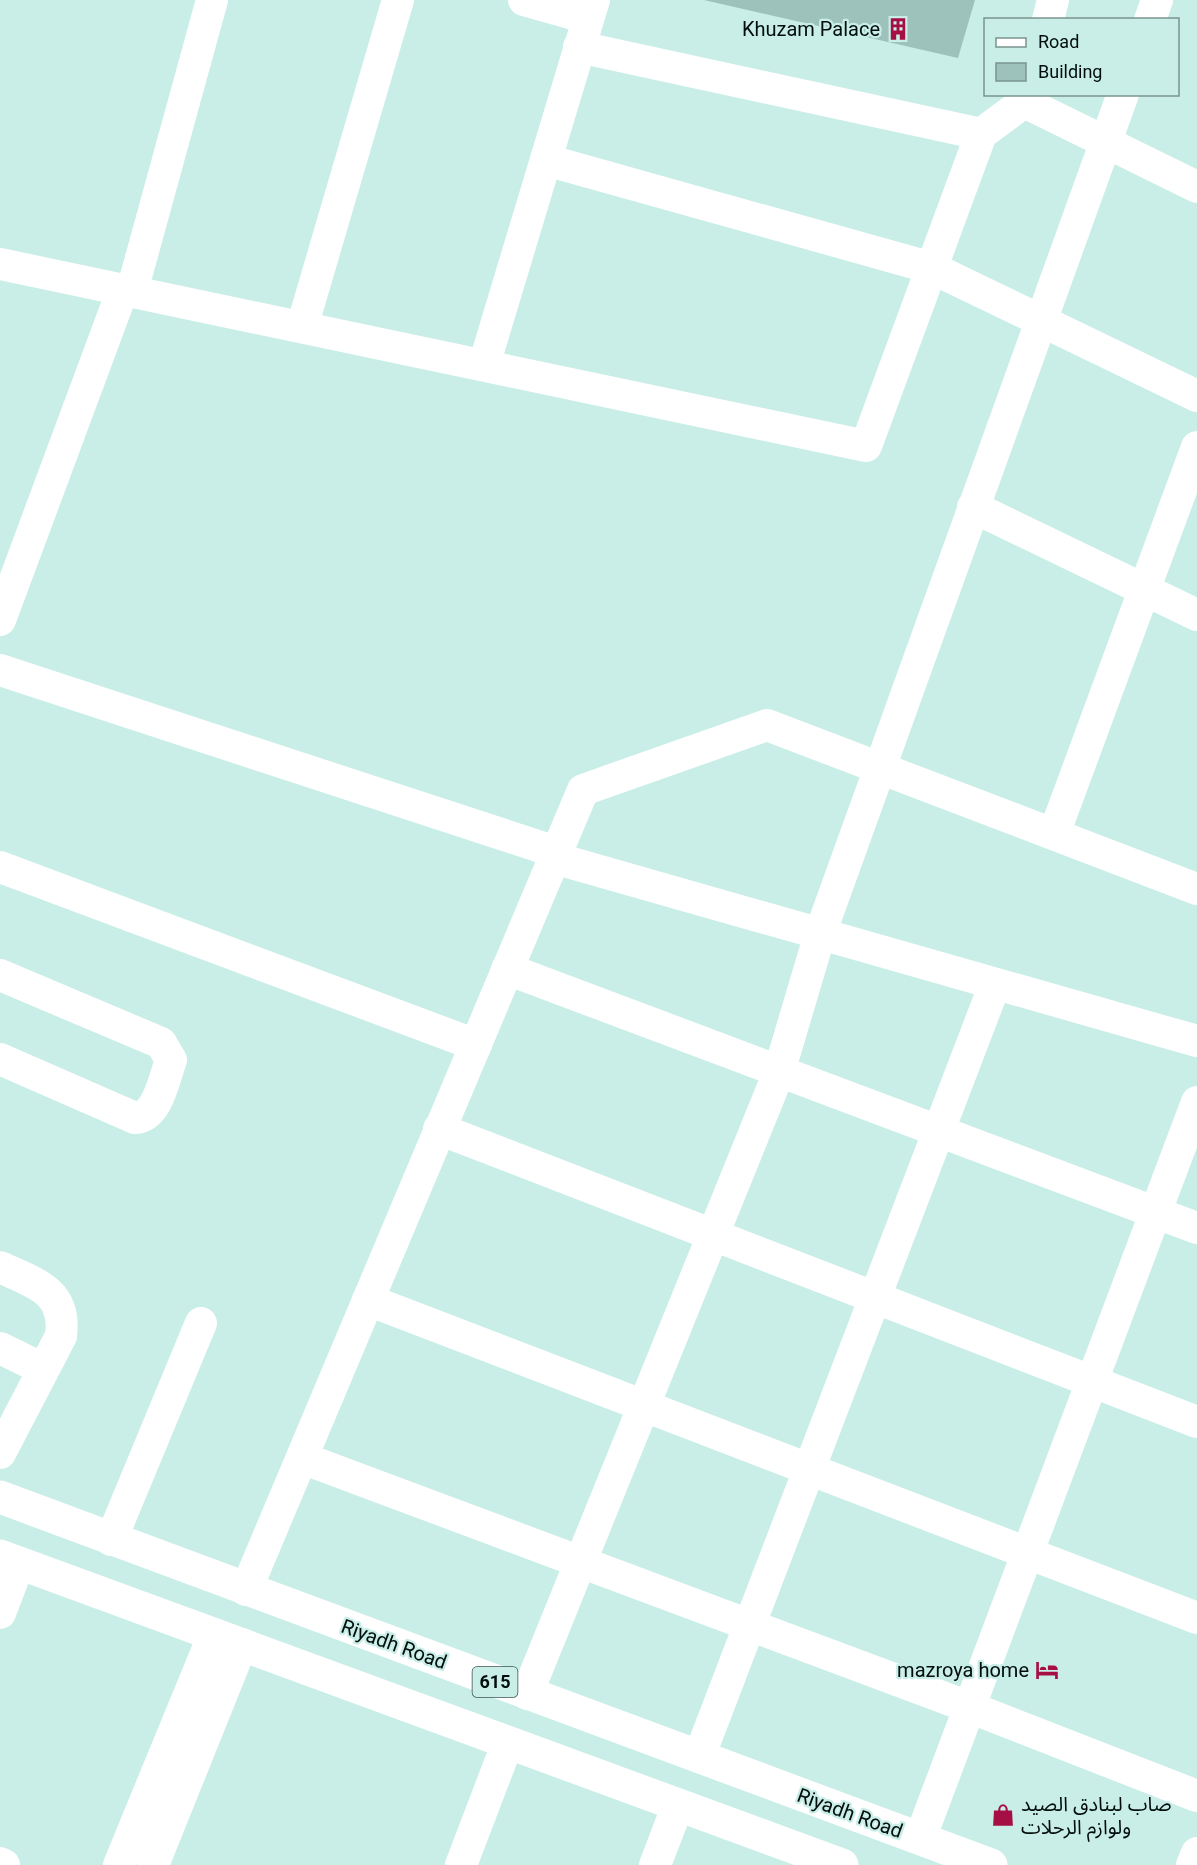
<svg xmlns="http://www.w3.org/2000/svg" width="1197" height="1865" viewBox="0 0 1197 1865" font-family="Roboto,'Noto Sans Arabic',sans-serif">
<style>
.building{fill:#9dc1bb}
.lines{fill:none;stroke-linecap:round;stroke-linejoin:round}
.minor{stroke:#fff;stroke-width:32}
.highway{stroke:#fff;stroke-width:33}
.labels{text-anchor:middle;stroke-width:4.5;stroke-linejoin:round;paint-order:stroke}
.shield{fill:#c8eee7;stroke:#3e514e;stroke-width:1.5}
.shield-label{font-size:18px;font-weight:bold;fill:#030e0c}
.poi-label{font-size:20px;fill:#030e0c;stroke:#c8eee7;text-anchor:end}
.street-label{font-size:20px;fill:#030e0c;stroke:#c8eee7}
</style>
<rect width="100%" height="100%" fill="#c8eee7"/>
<polygon class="building" points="704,0 975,0 958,58"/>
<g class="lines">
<g class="minor">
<polyline points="524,0 588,18"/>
<polyline points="1048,20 1053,0"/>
<polyline points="1150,20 1157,0"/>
<polyline points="579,47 981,134"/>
<polyline points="1024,102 1197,187"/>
<polyline points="546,160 932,268 1197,396"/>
<polyline points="0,264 866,446 981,134 1024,102 1026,94"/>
<polyline points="132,291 212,0"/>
<polyline points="302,327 398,0"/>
<polyline points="484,365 594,0"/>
<polyline points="973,507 1197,615"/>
<polyline points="0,620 123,289"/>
<polyline points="0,670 556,852"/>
<polyline points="1054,834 1197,447"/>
<polyline points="554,858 1197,1041"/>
<polyline points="0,867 476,1045"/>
<polyline points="507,969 1197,1228"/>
<path d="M0 975 161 1043 171 1060C164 1079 158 1117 135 1118L0 1059"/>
<polyline points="439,1129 1197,1422"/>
<path d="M0 1267C34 1283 67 1290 61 1336L0 1453"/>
<polyline points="368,1300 1197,1618"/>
<polyline points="0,1348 43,1369"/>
<polyline points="302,1458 969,1707 1197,1796"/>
<polyline points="111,1540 201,1323"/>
<polyline points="246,1590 583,790 767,725 1197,889"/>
<polyline points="0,1613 19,1563"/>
<polyline points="527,1694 779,1072 820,934 1123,94"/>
<polyline points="699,1757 995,984"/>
<polyline points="920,1839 1197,1102"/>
<polyline points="0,1863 4,1865"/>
<polyline points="119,1865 214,1634"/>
<polyline points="153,1865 242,1644"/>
<polyline points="461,1865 508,1742"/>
<polyline points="655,1865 678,1805"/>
<polyline points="1192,1865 1197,1853"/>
</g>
<g class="highway">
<polyline points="0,1497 991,1865"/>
<polyline points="0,1556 842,1865"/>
</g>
</g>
<defs>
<g id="building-bare" transform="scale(1.8)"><path d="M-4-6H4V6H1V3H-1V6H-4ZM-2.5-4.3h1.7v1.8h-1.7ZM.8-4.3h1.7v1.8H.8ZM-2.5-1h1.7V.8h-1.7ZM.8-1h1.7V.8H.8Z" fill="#a60f44" stroke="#c8eee7" stroke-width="2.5" paint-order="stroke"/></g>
<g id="hotel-bare" transform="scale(1.8)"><path d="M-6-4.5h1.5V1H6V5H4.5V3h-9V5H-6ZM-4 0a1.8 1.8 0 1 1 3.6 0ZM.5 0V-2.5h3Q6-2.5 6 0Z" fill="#a60f44" stroke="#c8eee7" stroke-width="2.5" paint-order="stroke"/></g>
<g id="shop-bare" transform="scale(1.8)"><path d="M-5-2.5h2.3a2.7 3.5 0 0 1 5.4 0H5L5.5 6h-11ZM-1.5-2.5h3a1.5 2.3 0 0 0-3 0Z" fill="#a60f44" stroke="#c8eee7" stroke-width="2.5" paint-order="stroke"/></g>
</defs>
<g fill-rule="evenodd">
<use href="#building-bare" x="898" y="29"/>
<use href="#hotel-bare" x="1047" y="1670"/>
<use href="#shop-bare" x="1003" y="1815"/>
</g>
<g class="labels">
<rect class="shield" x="472.5" y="1667" width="45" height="30" rx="4.5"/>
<g class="shield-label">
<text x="495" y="1688">615</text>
</g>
<g class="poi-label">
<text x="880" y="36">Khuzam Palace</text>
<text x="1029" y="1677">mazroya home</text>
<text x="1021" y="1811" text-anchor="start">صاب لبنادق الصيد<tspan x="1021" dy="23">ولوازم الرحلات</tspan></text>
</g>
<g class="street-label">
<text transform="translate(394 1644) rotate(20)" y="7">Riyadh Road</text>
<text transform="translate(850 1813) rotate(20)" y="7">Riyadh Road</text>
</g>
</g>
<rect x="984" y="18" width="195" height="78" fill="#c8eee7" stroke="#79948f" stroke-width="1.5"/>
<rect x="996" y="38" width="30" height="9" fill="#ffffff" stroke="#79948f" stroke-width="1.5"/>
<text x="1038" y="48" font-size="18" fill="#030e0c">Road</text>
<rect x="996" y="63" width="30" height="18" fill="#9dc1bb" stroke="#79948f" stroke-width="1.5"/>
<text x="1038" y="78" font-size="18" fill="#030e0c">Building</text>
</svg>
